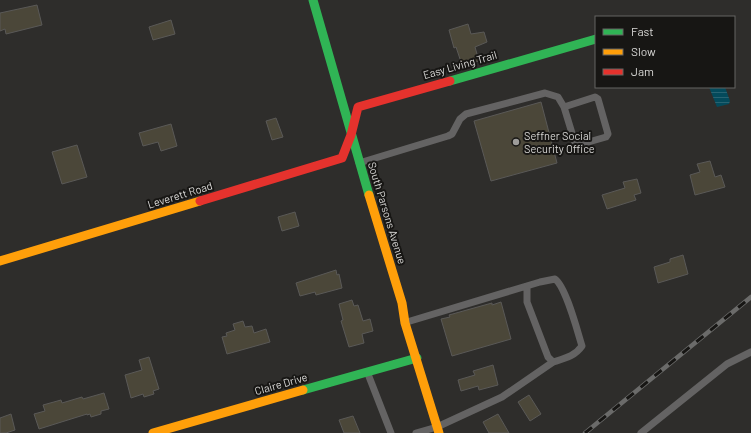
<svg xmlns="http://www.w3.org/2000/svg" width="751" height="433" viewBox="0 0 751 433" font-family="Barlow,sans-serif">
<style>
.water{fill:url(#water-rules)}
.building{fill:#4b4739;stroke:#5a5957}
.lines{fill:none;stroke-linecap:round;stroke-linejoin:round}
.lane{stroke:#646363;stroke-width:7}
.fast{stroke:#30b455;stroke-width:9}
.slow{stroke:#ff9f0a;stroke-width:9}
.jam{stroke:#e5322d;stroke-width:9}
.rail-casing{stroke:#6b6b6a;stroke-width:4.5}
.rail{stroke:#171614;stroke-width:3;stroke-dasharray:9;stroke-linecap:butt}
.poi-dot{fill:#9d9c9a;stroke:#171614;stroke-width:1.5}
.labels{text-anchor:middle;stroke-width:4;stroke-linejoin:round;paint-order:stroke}
.street-label{font-size:11px;fill:#d9d8d6;stroke:#171614}
.poi-label{font-size:11px;fill:#d9d8d6;stroke:#171614;text-anchor:start}
</style>
<defs>
<pattern id="water-rules" width="6" height="5" patternUnits="userSpaceOnUse"><rect width="6" height="5" fill="#044a5b"/><path d="M0 2.5h6" fill="none" stroke="#286372"/></pattern>
</defs>
<rect width="100%" height="100%" fill="#2e2d2b"/>
<polygon class="water" points="709,87 725,87 730,101 729,104 717,107"/>
<g class="building">
<polygon points="37,5 42,25 6,34 5,29 0,31 0,13"/>
<polygon points="171,20 175,34 153,40 149,27"/>
<polygon points="468,24 471,34 484,32 487,42 475,47 479,61 462,65 456,47 454,48 449,30"/>
<polygon points="541,102 557,163 491,181 474,121"/>
<polygon points="276,118 283,137 272,140 266,121"/>
<polygon points="171,124 177,146 161,151 158,142 143,146 139,133"/>
<polygon points="77,145 87,177 62,184 52,152"/>
<polygon points="710,161 715,177 721,175 725,187 695,195 690,175 700,172 697,164"/>
<polygon points="637,179 641,193 634,195 636,200 607,209 602,195 625,188 623,182"/>
<polygon points="295,212 299,226 282,231 278,217"/>
<polygon points="683,255 688,274 658,283 654,267 670,262 670,259"/>
<polygon points="336,270 337,275 339,274 342,288 316,295 315,292 300,296 296,283"/>
<polygon points="352,300 354,306 358,305 363,321 370,319 373,331 362,334 364,343 349,347 341,321 343,320 339,304"/>
<polygon points="501,302 511,339 452,356 441,319 450,317 449,315 474,308 492,303 492,305"/>
<polygon points="243,321 245,327 252,326 254,333 266,329 270,342 227,354 222,337 227,336 226,333 235,330 233,324"/>
<polygon points="149,357 159,389 153,391 154,394 144,397 143,394 131,398 125,375 142,370 139,360"/>
<polygon points="493,365 498,385 479,390 478,386 461,391 458,380 475,375 473,371"/>
<polygon points="104,393 109,409 101,411 101,414 91,417 90,414 87,415 87,414 39,429 34,414 45,411 43,405 61,400 62,403 82,397 83,399"/>
<polygon points="529,395 541,414 530,421 518,402"/>
<polygon points="11,414 15,430 6,433 0,433 0,418"/>
<polygon points="498,414 509,433 489,433 483,422"/>
<polygon points="353,416 360,433 344,433 339,420"/>
</g>
<g class="lines">
<g class="lane">
<polyline points="359,163 448,136 452,134 460,119 466,114 545,93 558,97 564,107 575,143 578,145 606,137 608,134 598,99 595,97 564,107"/>
<path d="M407 322 540 282 555 279C566 287 577 330 582 346 575 356 566 358 553 362L548 357 527 302V286"/>
<polyline points="368,374 391,433"/>
<polyline points="416,433 437,427 502,397 553,362"/>
<polyline points="641,433 727,364 751,352"/>
</g>
<g class="fast">
<polyline points="313,0 369,195"/>
<polyline points="450,81 596,39"/>
<polyline points="303,390 417,358"/>
</g>
<g class="slow">
<polyline points="369,195 402,303 405,323 439,433"/>
<polyline points="0,261 200,201"/>
<polyline points="153,433 303,390"/>
</g>
<polyline class="jam" points="200,201 342,158 351,135 358,107 450,81"/>
<g class="rail-casing">
<polyline id="rail" points="585,433 751,297"/>
</g>
<use href="#rail" class="rail"/>
</g>
<circle class="poi-dot" cx="516" cy="142" r="4"/>
<g class="labels">
<g class="street-label">
<text transform="translate(460 65) rotate(-16)" y="4">Easy Living Trail</text>
<text transform="translate(180 195) rotate(-17)" y="4">Leverett Road</text>
<text transform="translate(387 213) rotate(73)" y="4">South Parsons Avenue</text>
<text transform="translate(281 384) rotate(-16)" y="4">Claire Drive</text>
</g>
<g class="poi-label">
<text x="524" y="140">Seffner Social<tspan x="524" dy="13">Security Office</tspan></text>
</g>
</g>
<rect x="595" y="16" width="140" height="72" fill="#171614" stroke="#656462"/>
<rect x="603" y="29" width="20" height="6" fill="#30b455" stroke="#656462"/>
<text x="631" y="36" font-size="12" fill="#d9d8d6">Fast</text>
<rect x="603" y="49" width="20" height="6" fill="#ff9f0a" stroke="#656462"/>
<text x="631" y="56" font-size="12" fill="#d9d8d6">Slow</text>
<rect x="603" y="69" width="20" height="6" fill="#e5322d" stroke="#656462"/>
<text x="631" y="76" font-size="12" fill="#d9d8d6">Jam</text>
</svg>
